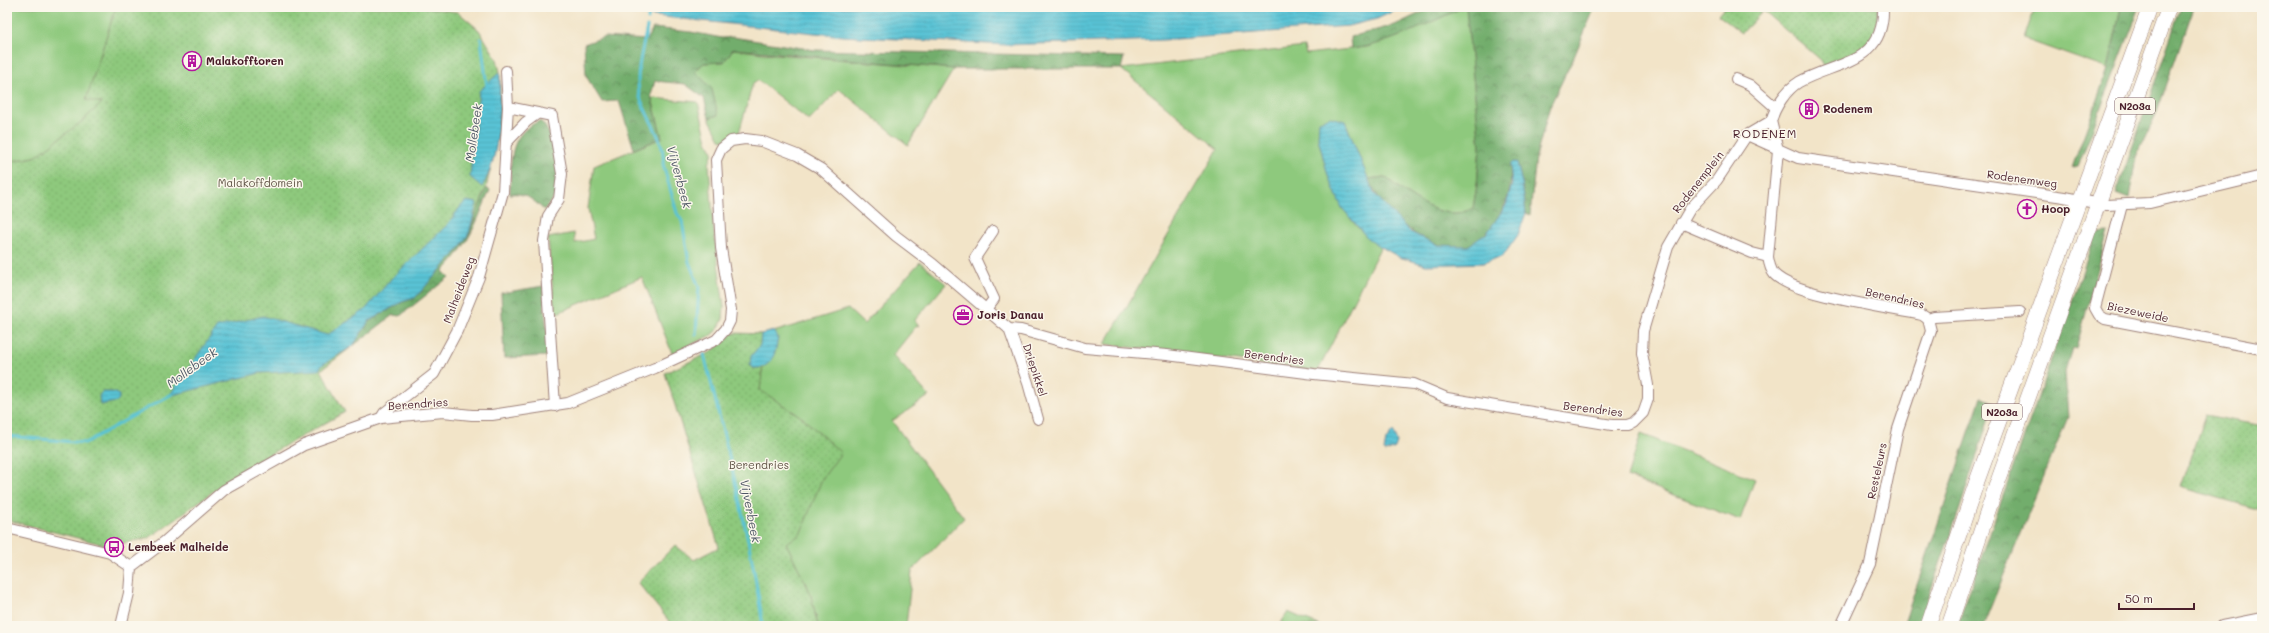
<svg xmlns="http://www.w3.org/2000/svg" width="2269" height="633" viewBox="0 0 2269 633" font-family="Mali,sans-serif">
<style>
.green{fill:#8ec97d;stroke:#6c7454}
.forest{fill:url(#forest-crowns);stroke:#5e664c}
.park{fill:url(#park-dots);stroke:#6c7454}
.water{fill:url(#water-rules);stroke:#527180}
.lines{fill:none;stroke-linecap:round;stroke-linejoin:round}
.stream{stroke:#59c3d5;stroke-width:3}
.minor-casing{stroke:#9e827a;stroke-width:12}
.highway-casing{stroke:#9e827a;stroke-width:16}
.minor{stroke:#fff;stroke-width:10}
.highway{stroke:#fff;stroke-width:15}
.labels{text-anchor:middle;stroke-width:3;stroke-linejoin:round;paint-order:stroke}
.shield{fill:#fbf7ec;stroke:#7f6065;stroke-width:1}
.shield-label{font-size:10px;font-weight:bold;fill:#4a1f2b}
.poi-label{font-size:11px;font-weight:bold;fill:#4a1f2b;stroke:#fbf7ec;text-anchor:start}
.street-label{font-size:11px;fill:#4a1f2b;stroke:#fbf7ec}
.park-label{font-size:11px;fill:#5e5244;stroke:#fbf7ec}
.water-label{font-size:12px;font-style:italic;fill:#4f5866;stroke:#fbf7ec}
.neighbourhood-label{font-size:12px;letter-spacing:1px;fill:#4a1f2b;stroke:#fbf7ec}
</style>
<defs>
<pattern id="forest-crowns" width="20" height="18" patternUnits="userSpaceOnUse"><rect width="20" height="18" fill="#72ad6c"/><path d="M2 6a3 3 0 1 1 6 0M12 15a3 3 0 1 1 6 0" fill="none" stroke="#608c59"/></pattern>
<pattern id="park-dots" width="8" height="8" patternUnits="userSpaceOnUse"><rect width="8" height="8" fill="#8ec97d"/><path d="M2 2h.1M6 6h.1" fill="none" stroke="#7cac6c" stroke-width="1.8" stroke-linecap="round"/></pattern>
<pattern id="water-rules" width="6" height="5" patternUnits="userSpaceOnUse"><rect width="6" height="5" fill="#59c3d5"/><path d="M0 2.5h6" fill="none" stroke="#4fa7b7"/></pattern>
</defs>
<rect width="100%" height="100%" fill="#fbf7ec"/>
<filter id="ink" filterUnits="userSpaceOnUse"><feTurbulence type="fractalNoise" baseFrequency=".025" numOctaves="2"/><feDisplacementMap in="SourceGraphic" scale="8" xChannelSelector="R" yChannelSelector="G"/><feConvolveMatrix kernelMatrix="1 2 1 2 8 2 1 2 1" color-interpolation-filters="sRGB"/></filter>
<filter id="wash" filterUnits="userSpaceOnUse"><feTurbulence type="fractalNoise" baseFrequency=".012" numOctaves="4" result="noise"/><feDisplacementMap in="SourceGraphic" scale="16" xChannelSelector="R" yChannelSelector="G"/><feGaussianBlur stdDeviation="0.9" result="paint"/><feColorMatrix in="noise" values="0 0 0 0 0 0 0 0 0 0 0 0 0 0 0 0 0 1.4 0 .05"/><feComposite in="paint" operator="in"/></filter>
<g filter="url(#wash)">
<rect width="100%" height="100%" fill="#f2e4c8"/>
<g class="green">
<polygon points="7,7 116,7 86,100 103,102 174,7 68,151 7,162"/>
<path d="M1464 7H1466L1480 146 1477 185 1473 208C1443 225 1408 195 1385 177L1368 179 1345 121 1318 138C1329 180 1342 224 1381 246L1318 371 1105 344 1218 149 1121 69 1304 47 1306 54 1367 47 1397 37Z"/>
<polygon points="2035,7 2121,7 2108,69 2024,39"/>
<polygon points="733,49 763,53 954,69 908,145 839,89 809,121 758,80 753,83 739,133 724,140 720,139 709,118 718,115 695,71 704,63 724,61"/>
<polygon points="652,98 698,102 707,141 713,152 709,164 714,233 724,307 723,319 718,329 710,336 672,353 642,277 555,314 548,238 574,233 575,243 594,239 588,208 594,166 662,138"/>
<polygon points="920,262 946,284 915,320 919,326 917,325 893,355 929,396 892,421 964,518 912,571 906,626 818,626 810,592 779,529 755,429 767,334 848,309 864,324"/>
<polygon points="1641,434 1755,479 1740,520 1627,477"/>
<polygon points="1288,612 1320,626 1279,626"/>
</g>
<g class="forest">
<path d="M1433 7H1464C1428 23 1390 45 1351 49L1350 37 1395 25Z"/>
<path d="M1466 7H1595L1574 57 1550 106 1536 157 1530 215 1526 213 1522 183 1517 162 1510 165C1512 189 1509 200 1496 220 1490 230 1480 243 1467 246 1426 255 1383 213 1368 179L1385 177C1408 195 1443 225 1473 208L1477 185 1480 146Z"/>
<polygon points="2121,7 2140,7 2078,167 2072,168 2108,69"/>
<polygon points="2181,7 2194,7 2157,112 2136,157 2129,199 2116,194"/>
<polygon points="653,28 691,32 722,38 733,37 815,50 1124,57 1121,69 954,69 733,49 724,62 704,63 695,71 712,89 718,115 709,118 704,98 685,84 655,81 651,95 662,138 634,149 619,101 602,102 586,76 584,44 604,37 646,40"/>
<path d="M540 121C554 130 562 179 556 195 553 200 548 205 544 210 533 200 525 192 510 194 511 164 507 133 540 121Z"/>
<path d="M486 188 490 190C476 223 469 245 443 271L449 277 400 316 393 315 353 346 369 321 402 302 415 298 459 249 469 233Z"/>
<polygon points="2108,232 2076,349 2072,348 2065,371 2068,417 1983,626 1957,626 2096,233"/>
<polygon points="543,286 549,356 504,358 501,293"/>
<polygon points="1981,397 1994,403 1960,508 1918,626 1903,626"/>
</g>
<g class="park">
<polygon points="116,7 422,7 458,12 479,30 497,59 500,72 500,128 486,188 469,233 459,249 415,298 402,302 369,321 353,346 321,370 345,412 247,467 149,538 109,546 7,520 7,162 35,157 81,122 102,103 86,100"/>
<path d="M1725 7H1878C1878 20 1876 39 1866 49 1857 56 1836 62 1825 67L1821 60 1763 11 1742 33 1718 15Z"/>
<polygon points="732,333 767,334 760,390 803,418 841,453 822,479 800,535 786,543 810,592 818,626 673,626 638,583 675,545 694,560 719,547 665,373 711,352"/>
<polygon points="2205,415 2262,426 2261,510 2180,487"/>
</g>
<g class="water">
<polygon points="570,7 1403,7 1377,19 1348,26 1163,40 1005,45 843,36"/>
<path d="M500 72C499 110 502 153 482 187L470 177 479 91Z"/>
<polygon points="1330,117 1345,121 1374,193 1410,232 1438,245 1468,246 1487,233 1506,205 1512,184 1510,165 1513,162 1517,162 1522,183 1526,213 1518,235 1503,256 1483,263 1426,265 1399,257 1369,240 1342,208 1328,176 1318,138 1319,121"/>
<polygon points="467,201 477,203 469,233 459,249 415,298 402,302 369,321 353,346 322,365 319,370 260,373 169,396 217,327 263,316 327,335 365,310 391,279 447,225 461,206"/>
<path d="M774 331 778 337C776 353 772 370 752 368L750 365 751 356 760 345 761 334Z"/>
<polygon points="102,392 113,392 119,395 119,399 116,402 100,405 99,396"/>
<polygon points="1393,431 1397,442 1395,448 1386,452 1384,451 1386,440"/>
</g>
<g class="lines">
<g class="stream">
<polyline points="648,19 650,7"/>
<path d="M647 27C643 48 634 76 640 97 647 120 666 139 663 164L677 213 682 221 689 262 699 287 696 335"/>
<polyline points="481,39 487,87"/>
<path d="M704 354C726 444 750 534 763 626"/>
<polyline points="7,436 85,443 172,394"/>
</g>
</g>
</g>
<g filter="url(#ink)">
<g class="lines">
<g class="minor-casing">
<g id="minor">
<polyline points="1736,79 1750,85 1775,107"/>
<polyline points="508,107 552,116 562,174 559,199 548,216 544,241 555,406"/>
<path d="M1771 121 1778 150 1768 257C1769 263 1770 269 1774 274 1795 296 1890 308 1922 315L1928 319 1934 317 2020 312"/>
<path d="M1771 121C1775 107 1786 90 1799 82 1837 61 1885 64 1883 7"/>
<polyline points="1747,135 1798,158 2064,197 2106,205 2150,203 2262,176"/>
<polyline points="507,142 526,122 537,114"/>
<polyline points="2122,205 2095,308 2099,315 2105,319 2262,349"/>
<polyline points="1681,223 1752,253 1768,257"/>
<polyline points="986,309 994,299 975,258 993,231"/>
<polyline points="1009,329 1028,383 1038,419"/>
<polyline points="381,418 384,413 434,374 457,331 479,277 503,192 508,107 506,71"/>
<polyline points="7,528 110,553 131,567"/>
<polyline points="131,567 164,542 224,490 304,445 381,418 443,412 472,415 492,415 568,403 655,368 716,340 726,329 730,321 731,310 721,248 716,160 721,149 731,141 745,139 761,141 797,155 821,169 896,236 933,264 1009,329 1021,330 1085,348 1167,355 1314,374 1414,384 1447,398 1612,425 1627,425 1633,423 1643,413 1648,399 1648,385 1642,353 1643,331 1668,247 1690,209 1717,180 1747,135 1771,121"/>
<polyline points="121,626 129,593 131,567"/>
<polyline points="1841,626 1870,564 1898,429 1931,331 1928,319"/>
<polyline points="2222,626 2262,618"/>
</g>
</g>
<g class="highway-casing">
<g id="highway">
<polyline points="1928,626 1977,481 2150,7"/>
<polyline points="1949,626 1996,487 2169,7"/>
</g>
</g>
<use href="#minor" class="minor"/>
<use href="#highway" class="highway"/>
</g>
</g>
<defs>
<g id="building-ring" transform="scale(1)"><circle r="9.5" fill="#fbf7ec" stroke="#b5179e" stroke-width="1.5"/><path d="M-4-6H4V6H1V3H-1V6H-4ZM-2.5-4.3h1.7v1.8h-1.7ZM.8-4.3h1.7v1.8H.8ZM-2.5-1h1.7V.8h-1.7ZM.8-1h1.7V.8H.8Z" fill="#b5179e"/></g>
<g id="church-ring" transform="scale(1)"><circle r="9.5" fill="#fbf7ec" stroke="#b5179e" stroke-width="1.5"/><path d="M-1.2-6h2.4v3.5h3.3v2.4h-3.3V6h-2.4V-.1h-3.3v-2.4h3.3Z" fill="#b5179e"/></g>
<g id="office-ring" transform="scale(1)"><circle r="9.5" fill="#fbf7ec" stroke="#b5179e" stroke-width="1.5"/><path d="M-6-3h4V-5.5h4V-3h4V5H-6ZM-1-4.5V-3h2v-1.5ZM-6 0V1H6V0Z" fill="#b5179e"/></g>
<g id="bus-ring" transform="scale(1)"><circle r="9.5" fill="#fbf7ec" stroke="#b5179e" stroke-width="1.5"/><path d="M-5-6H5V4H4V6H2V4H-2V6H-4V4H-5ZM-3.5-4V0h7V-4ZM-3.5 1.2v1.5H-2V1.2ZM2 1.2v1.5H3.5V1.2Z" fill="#b5179e"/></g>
</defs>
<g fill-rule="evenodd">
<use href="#building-ring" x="192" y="61"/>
<use href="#building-ring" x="1809" y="109"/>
<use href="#church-ring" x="2027" y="209"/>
<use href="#office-ring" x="963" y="315"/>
<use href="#bus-ring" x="114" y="547"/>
</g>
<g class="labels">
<g class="shield">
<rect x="2115" y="98" width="40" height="16" rx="3"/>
<rect x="1982" y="404" width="40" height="16" rx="3"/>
</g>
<g class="shield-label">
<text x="2135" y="110">N203a</text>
<text x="2002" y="416">N203a</text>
</g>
<g class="poi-label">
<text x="206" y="65">Malakofftoren</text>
<text x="1823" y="113">Rodenem</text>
<text x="2041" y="213">Hoop</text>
<text x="977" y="319">Joris Danau</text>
<text x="128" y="551">Lembeek Malheide</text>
</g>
<g class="street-label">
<text transform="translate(2022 179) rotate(8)" y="4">Rodenemweg</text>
<text transform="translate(1698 182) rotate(-52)" y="4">Rodenemplein</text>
<text transform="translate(459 290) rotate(-69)" y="4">Malheideweg</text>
<text transform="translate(1895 298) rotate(13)" y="4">Berendries</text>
<text transform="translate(2138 312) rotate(12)" y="4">Biezeweide</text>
<text transform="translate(1274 357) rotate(7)" y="4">Berendries</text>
<text transform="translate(1035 370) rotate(72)" y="4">Driepikkel</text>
<text transform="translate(418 404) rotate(-4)" y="4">Berendries</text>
<text transform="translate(1593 409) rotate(7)" y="4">Berendries</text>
<text transform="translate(1877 471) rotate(-78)" y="4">Resteleurs</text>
</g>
<g class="park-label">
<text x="260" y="187">Malakoffdomein</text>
<text x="759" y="469">Berendries</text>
</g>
<g class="water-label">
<text transform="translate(474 133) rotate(-82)" y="4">Mollebeek</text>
<text transform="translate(679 177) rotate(75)" y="4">Vijverbeek</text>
<text transform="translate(192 368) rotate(-36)" y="4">Mollebeek</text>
<text transform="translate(750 511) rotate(79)" y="4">Vijverbeek</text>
</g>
<g class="neighbourhood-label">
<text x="1765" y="138">RODENEM</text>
</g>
</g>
<rect width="2269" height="633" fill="none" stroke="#fbf7ec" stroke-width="24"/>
<path d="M2119 603v6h75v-6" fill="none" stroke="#4a1f2b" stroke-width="2"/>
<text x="2125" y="603" font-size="12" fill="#4a1f2b" stroke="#fbf7ec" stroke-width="3" paint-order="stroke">50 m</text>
</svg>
